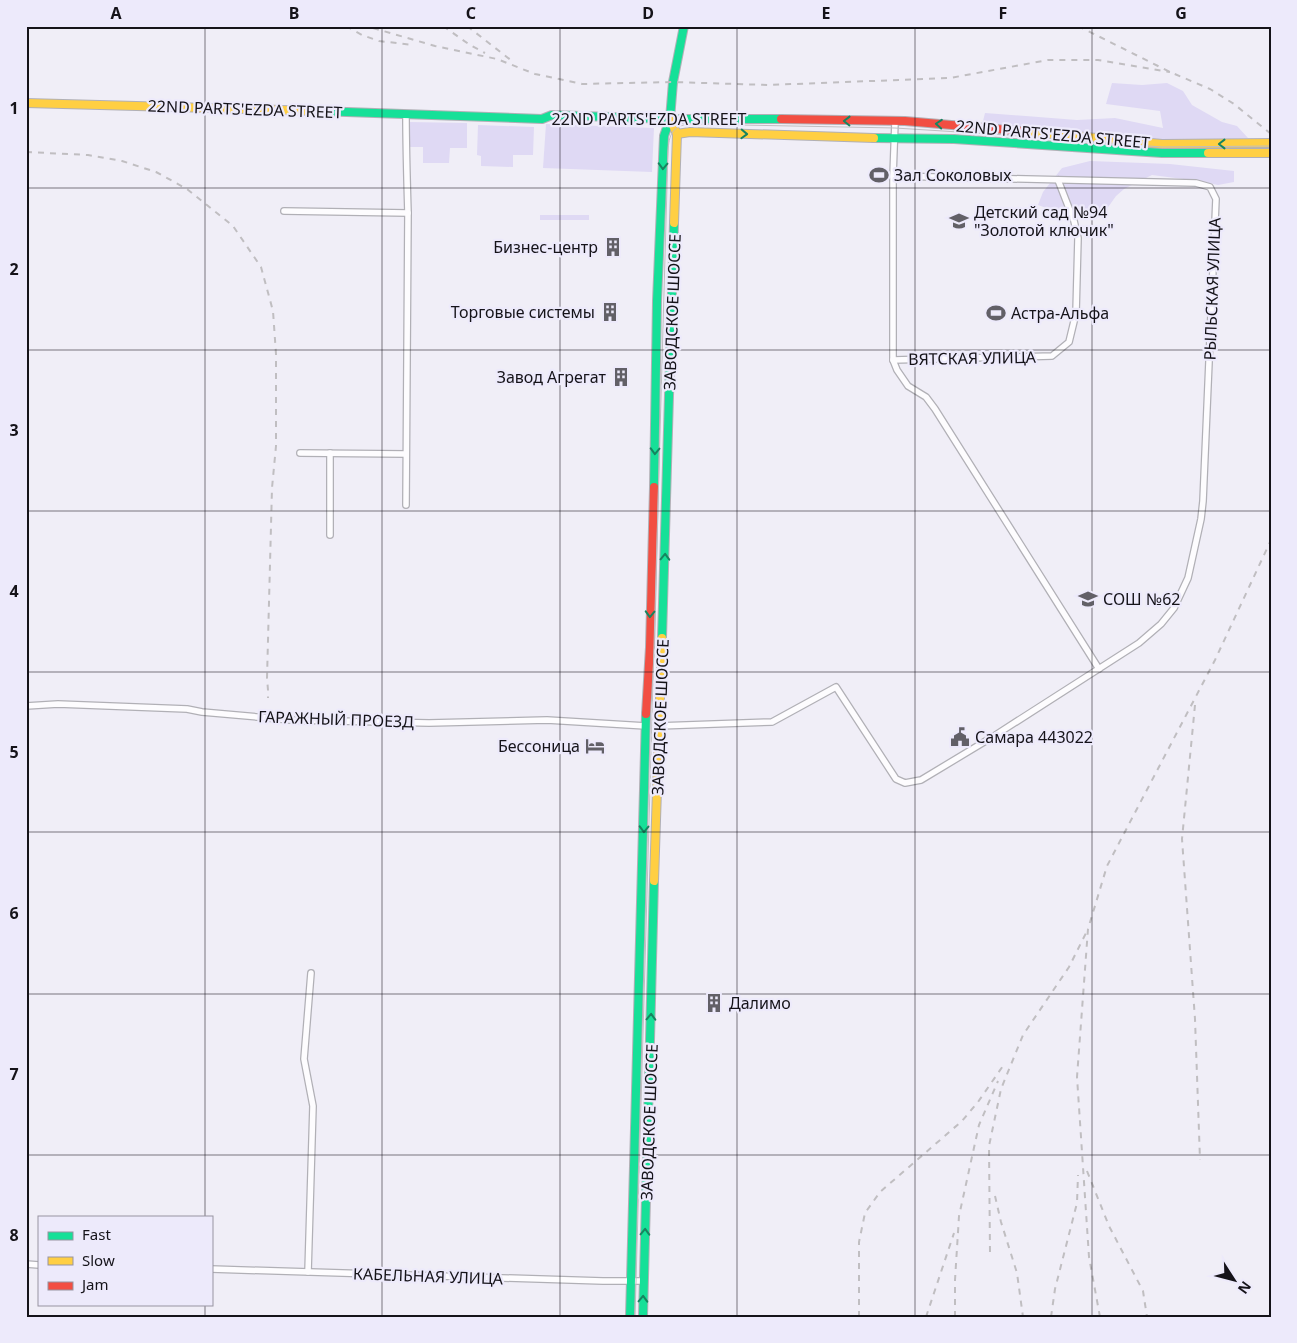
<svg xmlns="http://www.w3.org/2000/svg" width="1297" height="1343" viewBox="0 0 1297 1343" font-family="'Noto Sans',sans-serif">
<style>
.green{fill:#dfd9f4}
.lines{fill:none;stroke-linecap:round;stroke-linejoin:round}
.street-casing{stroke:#b1b0b6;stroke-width:8}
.fast-casing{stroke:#b1b0b6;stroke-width:10}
.slow-casing{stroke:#b1b0b6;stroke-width:10}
.jam-casing{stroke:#b1b0b6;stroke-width:10}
.street{stroke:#fdfcfe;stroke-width:5.5}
.fast{stroke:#16e098;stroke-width:8}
.slow{stroke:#ffcf43;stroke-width:8}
.jam{stroke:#f24e42;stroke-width:8}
.tram{stroke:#c0bec1;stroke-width:1}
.rail{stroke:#c0bec1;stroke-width:2;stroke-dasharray:6 6;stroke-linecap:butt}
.oneway{stroke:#16845f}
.grid{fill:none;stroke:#151319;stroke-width:1;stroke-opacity:0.55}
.labels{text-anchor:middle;stroke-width:4.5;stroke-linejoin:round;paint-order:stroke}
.street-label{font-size:16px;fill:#151319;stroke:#edeafb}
.poi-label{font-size:16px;fill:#151319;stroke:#edeafb;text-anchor:start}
.neatline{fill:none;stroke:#151319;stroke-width:2}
.grid-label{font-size:16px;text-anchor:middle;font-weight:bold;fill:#151319}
</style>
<rect width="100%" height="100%" fill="#f0eef7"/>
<g class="green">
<polygon points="1112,83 1142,85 1167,83 1183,91 1192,105 1222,122 1237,126 1248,138 1169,142 982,125 985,113 1077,120 1115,118 1163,128 1160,111 1106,104"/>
<polygon points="408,122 467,123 467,148 450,148 449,163 423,163 423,147 407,147"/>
<polygon points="546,124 654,128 652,172 543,168"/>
<polygon points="478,125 534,127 533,155 513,155 513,167 481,166 481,156 477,155"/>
<polygon points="1090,161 1170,164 1234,171 1234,182 1218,185 1199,181 1152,175 1124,189 1116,196 1101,217 1085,216 1069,212 1052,210 1038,205 1043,192 1062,168"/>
<rect x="540" y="215" width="49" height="5"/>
</g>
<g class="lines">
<g class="street-casing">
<g id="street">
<polyline points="895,122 893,176 893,360 897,370 908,386 926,397 935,409 1099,669"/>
<polyline points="284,211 408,213"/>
<polyline points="893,360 1052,356 1069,342 1076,313 1078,238 1074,221 1058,180"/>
<polyline points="300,453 406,454"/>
<polyline points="330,453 330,535"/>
<path d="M406 505 408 213C407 180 406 148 406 115"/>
<polyline points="26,706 58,704 187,709 202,712 291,720 429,723 547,720 646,726"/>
<polyline points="658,726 772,722 836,687 896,779 905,783 921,780 994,736 1139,643 1161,624 1174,608 1188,578 1201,519 1203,501 1216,199 1210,187 1196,183 893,176"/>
<polyline points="26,1264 39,1265"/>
<polyline points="211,1269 603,1281 644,1281"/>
<polyline points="308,1272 313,1106 304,1059 311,973"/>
</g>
</g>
<g class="fast-casing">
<g id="fast">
<polyline points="318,111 542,119 552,115 670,119 781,119"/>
<polyline points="874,138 954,139 1162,153 1208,153"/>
<polyline points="654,487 657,301 664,136 670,119 673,82 684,26"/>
<polyline points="662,638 674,223"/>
<polyline points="630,1317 646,714"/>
<polyline points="643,1317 654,881"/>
</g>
</g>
<g class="slow-casing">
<g id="slow">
<polyline points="26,103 318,111"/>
<polyline points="670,119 677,134 674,223"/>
<polyline points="1020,131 1162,144 1271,143"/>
<polyline points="677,134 690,132 874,138"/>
<polyline points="1208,153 1271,153"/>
<polyline points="654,881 662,638"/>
</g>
</g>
<g class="jam-casing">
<g id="jam">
<polyline points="781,119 905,121 1020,131"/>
<polyline points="646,714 650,647 654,487"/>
</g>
</g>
<use href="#street" class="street"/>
<use href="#fast" class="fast"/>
<use href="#slow" class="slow"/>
<use href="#jam" class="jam"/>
<path class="tram" d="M635 1317 668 151C669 135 672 126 689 124L895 128 1007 135 1162 147 1271 146"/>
<g class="rail">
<polyline points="346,26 362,35 379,41 413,45"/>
<polyline points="443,26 470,45 485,53"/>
<polyline points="467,26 512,61"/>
<polyline points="1078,26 1170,72 1210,89 1234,104 1271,134"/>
<polyline points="373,28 435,46 497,59 535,74 582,84 673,82 768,85 950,78 1048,60 1098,60 1170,72"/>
<polyline points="26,152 88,155 122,161 156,172 187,189 233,226 261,267 273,311 276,354 276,446 272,488 267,678 268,690 268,698"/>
<polyline points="1195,705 1182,839 1195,1019 1200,1160"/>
<polyline points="1087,1171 1109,1226 1143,1291 1147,1317"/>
<polyline points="995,1196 1001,1222 1017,1273 1023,1317"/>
<polyline points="990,1252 989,1146 1001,1089 1023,1035 1069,967 1086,933"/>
<polyline points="859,1317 859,1242 865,1213 880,1192 962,1121 978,1102 1005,1063"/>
<polyline points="926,1317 954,1233"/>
<polyline points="955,1317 955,1280 959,1216 979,1125 998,1081"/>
<polyline points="1051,1317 1055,1289 1077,1203 1078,1175"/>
<polyline points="1100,1317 1089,1257 1077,1077 1088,929 1107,866 1215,660 1271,540"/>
</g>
</g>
<defs><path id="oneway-chevron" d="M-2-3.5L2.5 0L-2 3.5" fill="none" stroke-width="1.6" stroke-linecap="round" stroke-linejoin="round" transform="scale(1.25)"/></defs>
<g class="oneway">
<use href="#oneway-chevron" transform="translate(847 121) rotate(-179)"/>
<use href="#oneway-chevron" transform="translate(939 124) rotate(-176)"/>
<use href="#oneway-chevron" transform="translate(744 134) rotate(2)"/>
<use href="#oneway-chevron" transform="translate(1222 144) rotate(180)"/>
<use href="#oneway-chevron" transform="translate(663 166) rotate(92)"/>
<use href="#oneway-chevron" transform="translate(655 451) rotate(92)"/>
<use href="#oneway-chevron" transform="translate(665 557) rotate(-88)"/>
<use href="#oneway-chevron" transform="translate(650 614) rotate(92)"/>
<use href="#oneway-chevron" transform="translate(644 829) rotate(91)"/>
<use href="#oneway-chevron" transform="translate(651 1017) rotate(-88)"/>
<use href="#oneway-chevron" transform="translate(645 1232) rotate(-88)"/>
<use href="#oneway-chevron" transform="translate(643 1299) rotate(-88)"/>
</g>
<path class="grid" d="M205 26V1217M382 26V1317M560 26V1317M737 26V1317M915 26V1317M1092 26V1317M26 188H1271M26 350H1271M26 511H1271M26 672H1271M26 832H1271M26 994H1271M26 1155H1271M205 1304V1317"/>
<defs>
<g id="stadium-bare" transform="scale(1.5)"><path d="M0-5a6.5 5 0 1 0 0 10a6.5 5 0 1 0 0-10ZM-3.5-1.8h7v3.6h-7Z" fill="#626067" stroke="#edeafb" stroke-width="2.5" paint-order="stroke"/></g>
<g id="school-bare" transform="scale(1.5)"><path d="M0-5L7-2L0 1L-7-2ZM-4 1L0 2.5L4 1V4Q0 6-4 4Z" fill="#626067" stroke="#edeafb" stroke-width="2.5" paint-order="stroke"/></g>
<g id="building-bare" transform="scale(1.5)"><path d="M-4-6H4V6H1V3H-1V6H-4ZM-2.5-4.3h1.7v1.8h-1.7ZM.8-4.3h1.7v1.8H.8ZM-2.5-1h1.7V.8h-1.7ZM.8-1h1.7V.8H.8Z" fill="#626067" stroke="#edeafb" stroke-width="2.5" paint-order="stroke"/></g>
<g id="civic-bare" transform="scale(1.5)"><path d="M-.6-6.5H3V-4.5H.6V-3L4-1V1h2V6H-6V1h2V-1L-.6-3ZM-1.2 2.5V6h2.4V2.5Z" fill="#626067" stroke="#edeafb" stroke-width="2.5" paint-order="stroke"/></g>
<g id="hotel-bare" transform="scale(1.5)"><path d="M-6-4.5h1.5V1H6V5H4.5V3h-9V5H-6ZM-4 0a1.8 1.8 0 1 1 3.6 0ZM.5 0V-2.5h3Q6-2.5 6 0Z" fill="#626067" stroke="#edeafb" stroke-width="2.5" paint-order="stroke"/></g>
</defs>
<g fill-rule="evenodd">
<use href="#stadium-bare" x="879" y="175"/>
<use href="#school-bare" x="959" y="221"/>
<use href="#building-bare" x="613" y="247"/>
<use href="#building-bare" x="610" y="312"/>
<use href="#stadium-bare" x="996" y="313"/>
<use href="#building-bare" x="621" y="377"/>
<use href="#school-bare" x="1088" y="599"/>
<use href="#civic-bare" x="960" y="737"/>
<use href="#hotel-bare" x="595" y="746"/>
<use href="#building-bare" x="714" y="1003"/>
</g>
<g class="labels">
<g class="street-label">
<text transform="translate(245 109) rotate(2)" y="6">22ND PARTS'EZDA STREET</text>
<text x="649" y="125">22ND PARTS'EZDA STREET</text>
<text transform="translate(1053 134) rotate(5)" y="6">22ND PARTS'EZDA STREET</text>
<text transform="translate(1212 289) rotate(-88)" y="6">РЫЛЬСКАЯ УЛИЦА</text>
<text transform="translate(672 312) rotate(-88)" y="6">ЗАВОДСКОЕ ШОССЕ</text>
<text transform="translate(972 358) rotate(-1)" y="6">ВЯТСКАЯ УЛИЦА</text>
<text transform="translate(660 717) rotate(-88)" y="6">ЗАВОДСКОЕ ШОССЕ</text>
<text transform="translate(336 719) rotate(2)" y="6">ГАРАЖНЫЙ ПРОЕЗД</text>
<text transform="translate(649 1122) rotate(-88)" y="6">ЗАВОДСКОЕ ШОССЕ</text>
<text transform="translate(428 1276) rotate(2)" y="6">КАБЕЛЬНАЯ УЛИЦА</text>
</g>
<g class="poi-label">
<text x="894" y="181">Зал Соколовых</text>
<text x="974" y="218">Детский сад №94<tspan x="974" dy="18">"Золотой ключик"</tspan></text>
<text x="598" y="253" text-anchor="end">Бизнес-центр</text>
<text x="595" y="318" text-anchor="end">Торговые системы</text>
<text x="1011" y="319">Астра-Альфа</text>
<text x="606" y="383" text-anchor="end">Завод Агрегат</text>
<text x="1103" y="605">СОШ №62</text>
<text x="975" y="743">Самара 443022</text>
<text x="580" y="752" text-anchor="end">Бессоница</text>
<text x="729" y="1009">Далимо</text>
</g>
</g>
<rect width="1297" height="1343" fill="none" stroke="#edeafb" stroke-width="55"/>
<rect x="38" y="1216" width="175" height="90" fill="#edeafb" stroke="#9794a1"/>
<rect x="48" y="1232" width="25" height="8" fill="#16e098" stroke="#9794a1"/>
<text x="82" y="1240" font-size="15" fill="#151319">Fast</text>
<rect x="48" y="1257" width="25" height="8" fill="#ffcf43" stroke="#9794a1"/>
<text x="82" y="1266" font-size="15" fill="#151319">Slow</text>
<rect x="48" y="1282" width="25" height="8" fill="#f24e42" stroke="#9794a1"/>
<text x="82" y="1290" font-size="15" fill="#151319">Jam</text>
<g transform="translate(1234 1280) rotate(126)" stroke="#edeafb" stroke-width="4" paint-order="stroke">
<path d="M0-4L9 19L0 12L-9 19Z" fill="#151319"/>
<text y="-8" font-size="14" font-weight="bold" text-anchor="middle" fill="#151319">N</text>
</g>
<rect x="28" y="28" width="1242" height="1288" class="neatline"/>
<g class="grid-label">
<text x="116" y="19">A</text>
<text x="294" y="19">B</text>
<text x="471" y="19">C</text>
<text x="648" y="19">D</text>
<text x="826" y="19">E</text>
<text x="1003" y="19">F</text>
<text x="1181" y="19">G</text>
<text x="14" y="114">1</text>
<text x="14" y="275">2</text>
<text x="14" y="436">3</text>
<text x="14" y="597">4</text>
<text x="14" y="758">5</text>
<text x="14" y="919">6</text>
<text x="14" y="1080">7</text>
<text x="14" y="1241">8</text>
</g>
</svg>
